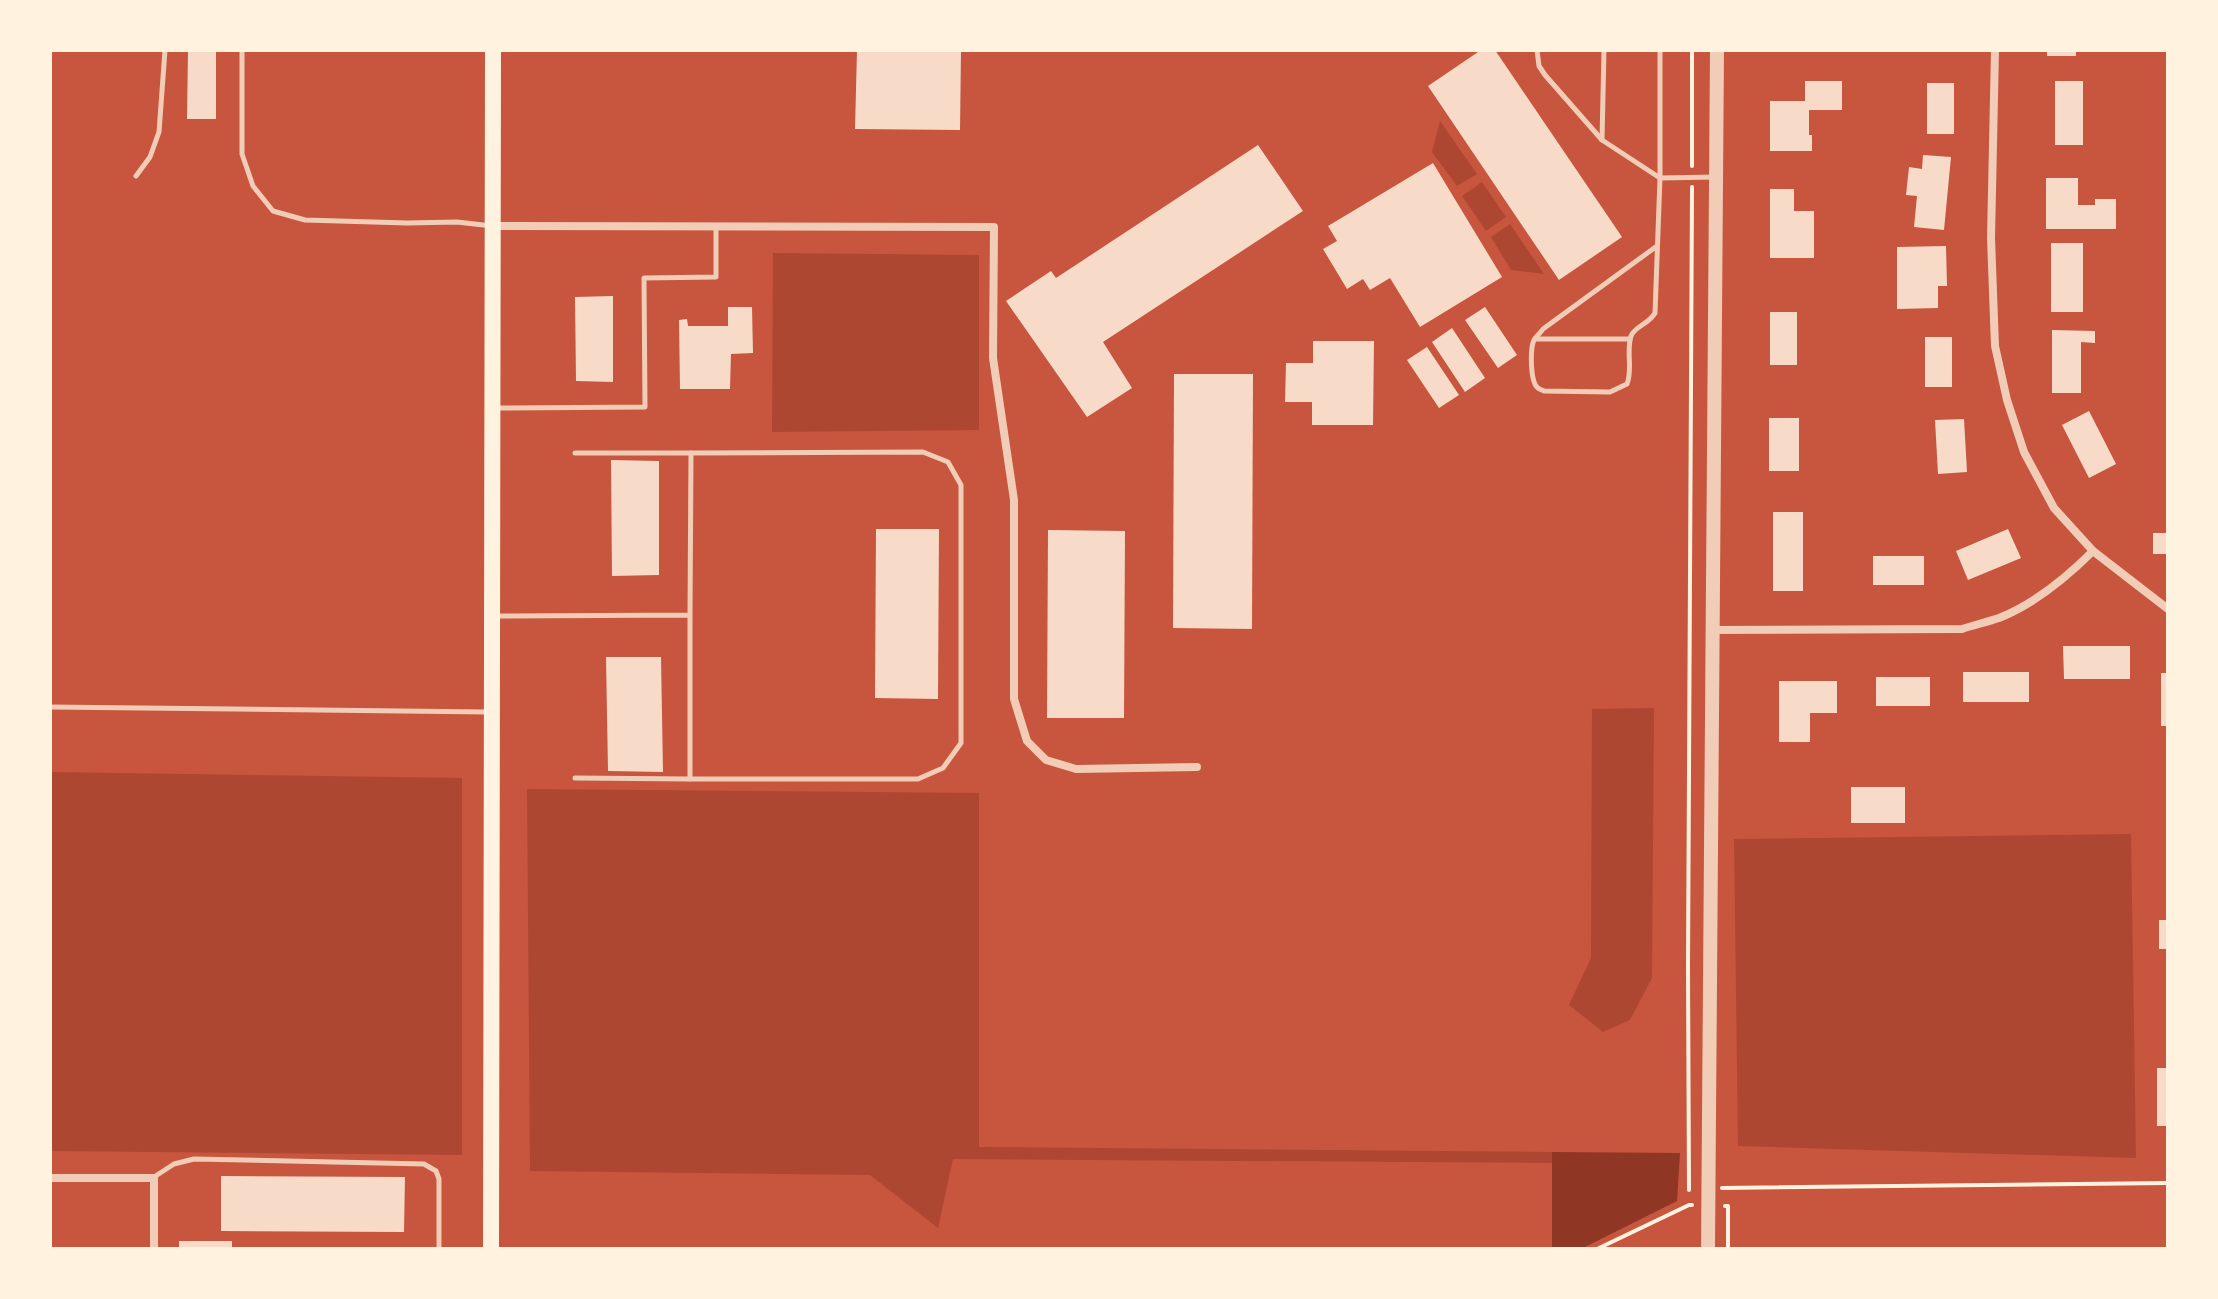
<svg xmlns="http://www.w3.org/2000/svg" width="2218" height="1299" viewBox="0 0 2218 1299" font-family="'Libre Baskerville',serif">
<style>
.green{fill:#ae4732}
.water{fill:#8f3625}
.building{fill:#f7dbc8}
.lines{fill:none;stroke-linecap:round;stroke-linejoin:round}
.path{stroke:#fff3e0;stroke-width:4}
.service{stroke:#f1ccb7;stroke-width:5}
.minor{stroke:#f1ccb7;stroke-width:8}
.tertiary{stroke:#f1ccb7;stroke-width:14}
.primary{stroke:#fff3e0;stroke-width:16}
</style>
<rect width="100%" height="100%" fill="#c8553d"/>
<g class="green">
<polygon points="1440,121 1477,174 1457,186 1432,152"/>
<polygon points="1482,182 1506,217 1486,231 1462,196"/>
<polygon points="1510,224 1544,274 1511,270 1491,237"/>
<polygon points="773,253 979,255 979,430 772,432"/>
<polygon points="1654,708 1652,978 1630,1020 1603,1032 1569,1005 1591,958 1592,709"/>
<polygon points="50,772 462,778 462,1155 50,1151"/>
<polygon points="527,789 979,793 979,1147 1552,1152 1552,1163 953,1159 938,1228 870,1175 530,1171"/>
<polygon points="2131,834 2136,1158 1738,1146 1734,839"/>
</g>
<polygon class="water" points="1552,1152 1680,1153 1677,1201 1581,1249 1552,1249"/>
<g class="building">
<polygon points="188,50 216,50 216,119 187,119"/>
<polygon points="857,50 961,50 960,130 855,129"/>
<polygon points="1481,50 1495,50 1622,237 1559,280 1428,86"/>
<rect x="2047" y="50" width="29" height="6"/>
<polygon points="1805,81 1842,81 1842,110 1809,110 1809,135 1812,135 1812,151 1770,151 1770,101 1805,101"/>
<rect x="2055" y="81" width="28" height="64"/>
<rect x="1927" y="83" width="27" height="51"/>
<polygon points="1258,145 1303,211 1103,342 1132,388 1087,417 1006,301 1051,271 1056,278"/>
<polygon points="1923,155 1951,157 1944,230 1914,227 1917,196 1906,195 1909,167 1922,169"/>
<polygon points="1433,163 1502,277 1420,327 1390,278 1370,290 1363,279 1347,289 1323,249 1337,241 1328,226"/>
<polygon points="2046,178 2078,178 2078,205 2095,205 2095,199 2116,199 2116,229 2046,229"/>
<polygon points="1770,189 1794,189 1794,211 1814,211 1814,258 1770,258"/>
<rect x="2051" y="243" width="32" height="69"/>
<polygon points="1946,246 1947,286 1938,286 1938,308 1897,309 1897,247"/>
<polygon points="613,296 613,382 576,381 575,297"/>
<polygon points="728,307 752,307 753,353 731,354 730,389 680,389 679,320 687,319 688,326 728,326"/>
<polygon points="1485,307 1517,355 1498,368 1465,320"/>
<rect x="1770" y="312" width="27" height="53"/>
<polygon points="1452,328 1485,378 1465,392 1432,342"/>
<polygon points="2052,330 2095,331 2095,343 2081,342 2081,393 2052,393"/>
<rect x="1925" y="337" width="27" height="50"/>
<polygon points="1313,341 1374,341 1373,425 1312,425 1312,402 1285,402 1286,363 1313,363"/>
<polygon points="1427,347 1459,395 1439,408 1407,360"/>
<polygon points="1174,374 1253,374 1252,629 1173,628"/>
<polygon points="2089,411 2116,464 2089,478 2062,425"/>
<rect x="1769" y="418" width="30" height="53"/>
<polygon points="1964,419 1967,472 1938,474 1935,420"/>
<polygon points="611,460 659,461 659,575 612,576"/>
<rect x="1773" y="512" width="30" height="79"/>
<polygon points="876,529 939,529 938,699 875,698"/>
<polygon points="2008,529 2021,558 1968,580 1956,551"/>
<polygon points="1048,530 1125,531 1124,718 1047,718"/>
<rect x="2153" y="533" width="15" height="21"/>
<rect x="1873" y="556" width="51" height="29"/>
<polygon points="2063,646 2130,646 2130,679 2064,679"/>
<polygon points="606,657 661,657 663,772 608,771"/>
<rect x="1963" y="672" width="66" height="30"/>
<rect x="2161" y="673" width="7" height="53"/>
<rect x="1876" y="677" width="54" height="29"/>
<polygon points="1779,681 1837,681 1837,713 1810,713 1810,742 1779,742"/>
<rect x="1851" y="787" width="54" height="36"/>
<rect x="2159" y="920" width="9" height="29"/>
<rect x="2157" y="1068" width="11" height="58"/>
<polygon points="221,1176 405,1177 404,1232 221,1231"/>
<rect x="179" y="1241" width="53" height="8"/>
</g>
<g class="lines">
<g class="path">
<polyline points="1692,166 1692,50"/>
<polyline points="1722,1188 2168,1183"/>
<polyline points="1689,1190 1688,966 1692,187"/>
<polyline points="1725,1206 1728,1206 1728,1249"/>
<polyline points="1597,1249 1689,1205 1692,1205"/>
</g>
<g class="service">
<polyline points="242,50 242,154 253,186 273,211 305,220 407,223 457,222 492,226"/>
<path d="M1537 50 1539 66 1545 75 1602 140 1660 178 1655 313C1649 324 1635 326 1631 336 1626 352 1633 369 1627 384L1610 392 1544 391C1542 390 1540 390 1538 388 1530 382 1530 349 1534 340 1535 338 1542 331 1543 329L1657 246"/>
<polyline points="1660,50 1660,178 1716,177"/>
<polyline points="1602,140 1604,50"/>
<polyline points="136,176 150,157 159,132 165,50"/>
<polyline points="1535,339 1630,339"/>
<polyline points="494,408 645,407 644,278 716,277 716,227"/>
<polyline points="575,453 691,453"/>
<polyline points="497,616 690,615 690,779 918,779 943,768 961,743 961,485 948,462 923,452 691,453 690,615"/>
<polyline points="50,707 487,712"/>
<polyline points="575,778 690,779"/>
<polyline points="154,1177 174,1164 194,1159 424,1164 436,1171 439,1179 439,1249"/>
</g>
<g class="minor">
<polyline points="1995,50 1991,238 1995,346 2007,400 2024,452 2054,508 2093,551 2168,609"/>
<polyline points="493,226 994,227 993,358 1014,500 1014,699 1027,741 1046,760 1076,769 1197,767"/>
<path d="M1711 630 1962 629C1974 625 1987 622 1999 618 2034 604 2066 578 2093 551"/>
<polyline points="50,1178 154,1178 154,1249"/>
</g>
<polyline class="tertiary" points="1708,1249 1717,50"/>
<polyline class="primary" points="491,1249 493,50"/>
</g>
<rect width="2218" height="1299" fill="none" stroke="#fff3e0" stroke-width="104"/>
</svg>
